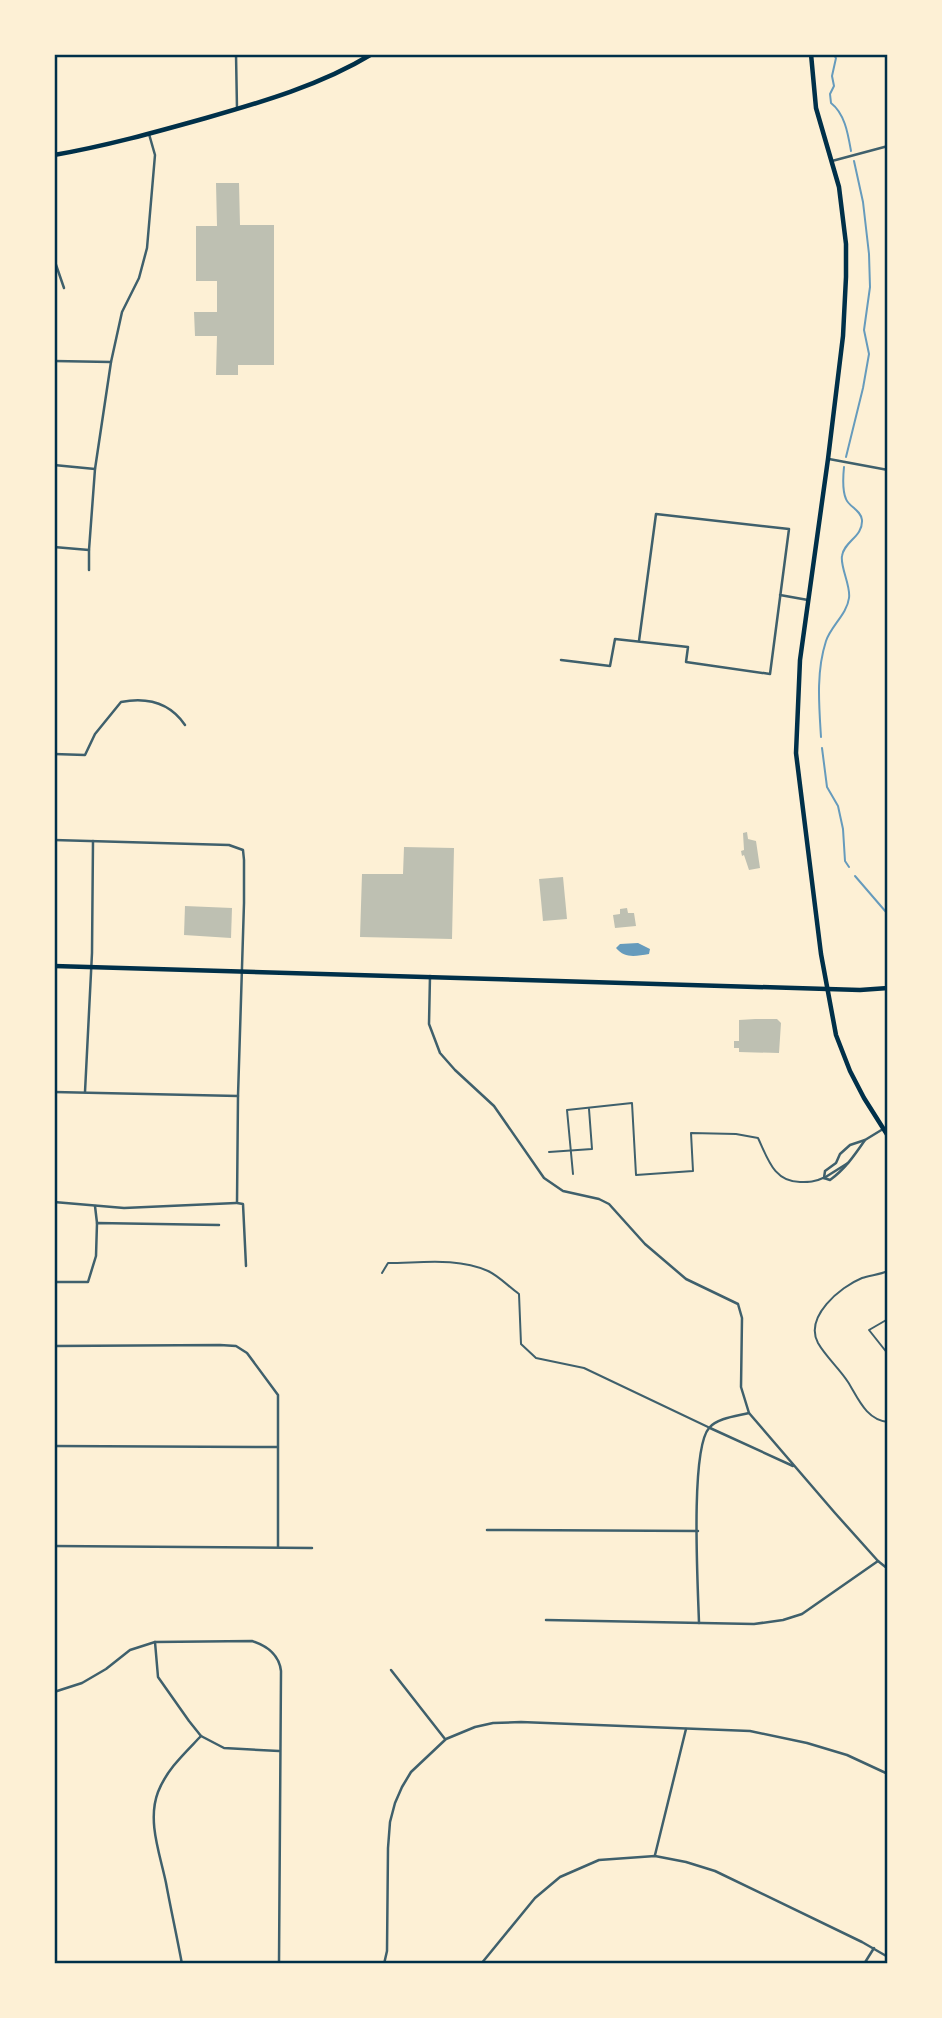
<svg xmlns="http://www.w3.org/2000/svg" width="942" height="2018" viewBox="0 0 942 2018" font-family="'Golos Text',sans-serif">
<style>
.water{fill:#669bbc}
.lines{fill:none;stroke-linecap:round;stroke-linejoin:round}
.stream{stroke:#669bbc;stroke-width:2}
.building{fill:#bec0b2}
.service{stroke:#3f606c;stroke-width:2}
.minor{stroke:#3f606c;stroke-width:2.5}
.secondary{stroke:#003049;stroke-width:4.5}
.neatline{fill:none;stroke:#003049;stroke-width:2.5}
</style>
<rect width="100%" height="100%" fill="#fdf0d5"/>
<path class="water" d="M638 943 650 949 649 954C636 956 625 959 616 948L620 944Z"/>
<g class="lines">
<g class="stream">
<path d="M833 54 836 58 832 76 834 86 830 94 831 103C845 114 848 134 851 151"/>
<polyline points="846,457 863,388 869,354 864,330 870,287 869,254 863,202 854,161"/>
<path d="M821 737C819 705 816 672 826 641 831 626 847 614 849 598 851 586 840 567 842 556 844 541 863 537 862 520 861 510 849 507 846 499 842 490 843 477 844 467"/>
<polyline points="822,748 827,787 838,806 843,829 845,861 849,867"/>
<polyline points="855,876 886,912 888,917"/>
</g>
</g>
<g class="building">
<polygon points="216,183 239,183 240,225 274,225 274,365 238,365 238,375 216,375 217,336 195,336 194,312 217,312 217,281 196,281 196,226 217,226"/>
<polygon points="747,832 748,839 756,841 760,868 749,870 744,855 742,856 741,851 744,850 743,833"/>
<polygon points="404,847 454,848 452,939 360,937 362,874 403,874"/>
<polygon points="563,877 567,919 543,921 539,879"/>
<polygon points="185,906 232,908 231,938 184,935"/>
<polygon points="627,908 628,913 634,913 636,926 615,928 613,915 620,914 620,909"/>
<polygon points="755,1019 777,1019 781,1023 779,1053 739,1052 739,1048 734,1048 734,1041 739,1041 739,1020"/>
</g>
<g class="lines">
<g class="service">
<polyline points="549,1152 592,1149 589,1109"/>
<path d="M573 1174 567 1110 632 1103 636 1175 693 1171 691 1133 736 1134 758 1138C768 1159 774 1182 800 1182 809 1182 815 1182 823 1178"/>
<path d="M888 1271C879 1275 870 1275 862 1278 840 1287 804 1317 818 1343 826 1357 839 1368 848 1382 858 1398 866 1420 888 1422"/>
<path d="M382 1273 388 1263C420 1263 457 1257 488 1271 499 1276 509 1287 519 1294L521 1344 536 1358 584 1368 708 1427"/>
<polyline points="888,1319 869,1330 888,1354"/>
</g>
<g class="minor">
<polyline points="236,54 237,109"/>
<polyline points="832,161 888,146"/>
<polyline points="54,259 64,288"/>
<polyline points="54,361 111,362"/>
<polyline points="829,459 888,470"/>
<polyline points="54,465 95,469"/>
<polyline points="54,547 89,550"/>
<polyline points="89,570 89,550 95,469 111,362 122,312 139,278 147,248 155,155 149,134"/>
<polyline points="780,595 808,600"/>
<polyline points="561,660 610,666 615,639 688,647 686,662 770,674 789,529 656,514 639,641"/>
<path d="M54 754 85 755 95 734 121 702C147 697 170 703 185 725"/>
<polyline points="54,840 229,845 243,850 244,860 244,903 238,1096 237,1203 243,1204 246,1266"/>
<polyline points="430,976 429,1024 440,1053 455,1070 494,1106 544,1178 563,1191 599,1199 609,1204 645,1244 686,1279 738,1304 742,1318 741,1387 749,1413 835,1513 878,1561 888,1569"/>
<polyline points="54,1092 238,1096"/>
<polyline points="85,1092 92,953 93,841"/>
<polyline points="824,1178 825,1171 836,1163 840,1154 850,1145 865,1140 883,1129"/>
<path d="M824 1178 830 1180C845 1169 854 1156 865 1140"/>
<polyline points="824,1178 848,1163"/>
<polyline points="54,1202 124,1208 236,1203"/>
<polyline points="95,1206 97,1223"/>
<polyline points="54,1282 88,1282 96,1256 97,1223 219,1225"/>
<polyline points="54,1346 220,1345 236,1346 247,1353 278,1395 278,1547"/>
<polyline points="710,1428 793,1466"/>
<polyline points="54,1446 277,1447"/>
<polyline points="487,1530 698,1531"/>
<polyline points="54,1546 312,1548"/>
<polyline points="546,1620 754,1624 783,1620 802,1614 878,1561"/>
<path d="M699 1623C698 1588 690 1450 709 1428 717 1418 737 1416 749 1413"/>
<polyline points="155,1642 158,1677 189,1721 201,1736 224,1748 279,1751"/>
<polyline points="391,1670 445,1739"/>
<path d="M54 1692 82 1683 106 1669 130 1650 155 1642 252 1641C267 1646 279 1654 281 1671L279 1964"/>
<polyline points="655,1855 686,1729"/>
<path d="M182 1964C177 1937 171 1910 166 1883 160 1854 147 1821 158 1792 167 1769 185 1753 201 1736"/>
<polyline points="384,1964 387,1951 388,1848 390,1822 395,1803 402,1787 411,1772 446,1739 475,1727 493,1723 521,1722 750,1731 807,1743 847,1755 888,1774"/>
<polyline points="481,1964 535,1898 560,1877 599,1860 655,1856 686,1862 715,1871 862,1942 888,1957"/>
<polyline points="864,1964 874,1948"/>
</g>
<g class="secondary">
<polyline points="811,54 816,108 839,187 846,244 846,277 843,336 828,459 800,660 796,753 821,954 836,1035 850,1071 864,1098 888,1136"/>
<path d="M54 155C106 146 156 132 206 118 262 102 321 85 372 54"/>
<polyline points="54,966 860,990 888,988"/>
</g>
</g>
<rect width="942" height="2018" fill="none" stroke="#fdf0d5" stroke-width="112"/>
<rect x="56" y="56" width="830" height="1906" class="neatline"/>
</svg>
